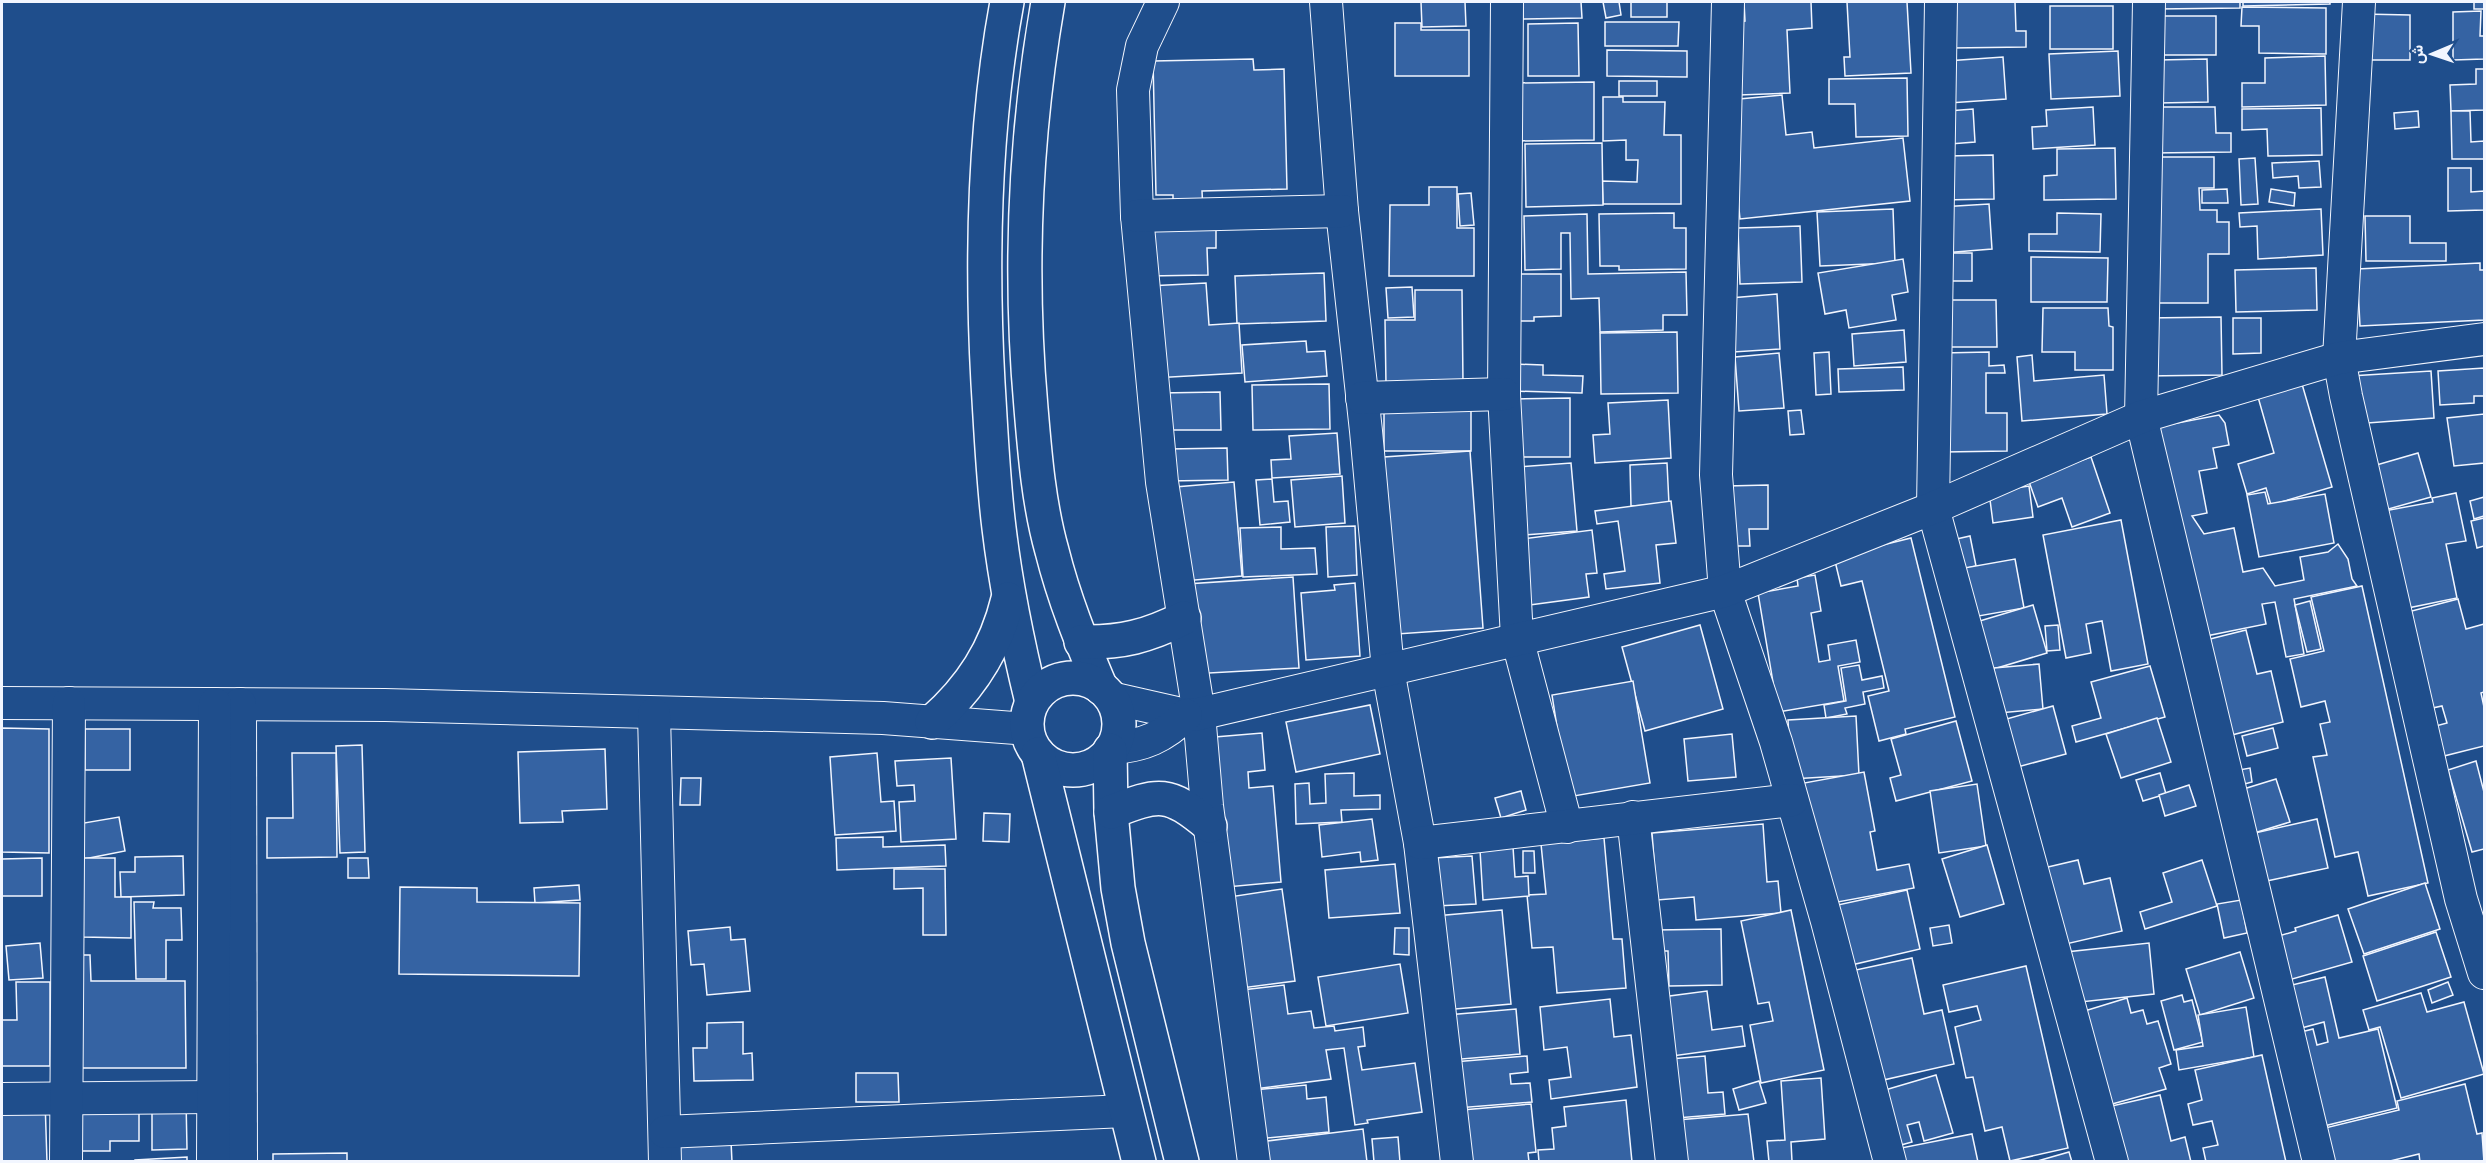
<svg xmlns="http://www.w3.org/2000/svg" width="2486" height="1163" viewBox="0 0 2486 1163" font-family="Manrope,Vazirmatn,sans-serif">
<style>
.building{fill:#3563a3;stroke:#f2f6ff;stroke-width:1.5}
.lines{fill:none;stroke-linecap:round;stroke-linejoin:round}
.minor-casing{stroke:#f2f6ff;stroke-width:34}
.major-casing{stroke:#f2f6ff;stroke-width:36}
.minor{stroke:#1f4e8c;stroke-width:32}
.major{stroke:#1f4e8c;stroke-width:33}
</style>
<rect width="100%" height="100%" fill="#1f4e8c"/>
<g class="building">
<polygon points="1421,2 1465,2 1466,26 1422,27"/>
<polygon points="1523,2 1581,2 1582,18 1523,19"/>
<polygon points="1603,2 1619,2 1621,15 1606,18"/>
<rect x="1631" y="2" width="36" height="15"/>
<polygon points="1744,2 1811,2 1812,28 1787,30 1790,93 1739,95 1736,22 1745,21"/>
<polygon points="1847,2 1907,2 1911,73 1845,76 1844,57 1850,57"/>
<polygon points="1950,2 2015,2 2016,31 2026,31 2026,47 1951,48"/>
<polygon points="2157,2 2240,2 2240,8 2157,9"/>
<polygon points="2243,2 2330,2 2330,4 2243,6"/>
<rect x="2474" y="2" width="10" height="7"/>
<rect x="2050" y="6" width="63" height="43"/>
<polygon points="2242,7 2326,8 2326,54 2259,53 2259,26 2241,26"/>
<polygon points="2481,11 2480,36 2484,36 2484,59 2453,60 2453,12"/>
<polygon points="2362,14 2410,15 2410,60 2362,60"/>
<rect x="2162" y="16" width="54" height="39"/>
<polygon points="1605,22 1679,22 1678,46 1605,46"/>
<polygon points="1395,23 1421,23 1421,30 1469,30 1469,76 1395,76"/>
<polygon points="1578,23 1579,76 1528,76 1528,24"/>
<polygon points="1607,50 1687,51 1687,77 1607,76"/>
<polygon points="2118,51 2120,96 2051,99 2049,54"/>
<polygon points="2325,56 2326,105 2242,107 2242,83 2265,83 2265,58"/>
<polygon points="2003,57 2006,99 1949,103 1946,61"/>
<polygon points="1253,59 1254,70 1284,69 1287,189 1202,191 1203,211 1173,211 1173,195 1156,195 1153,61"/>
<polygon points="2207,59 2208,102 2159,103 2158,60"/>
<polygon points="2476,69 2484,69 2484,110 2451,111 2450,85 2476,84"/>
<polygon points="1907,78 1908,136 1856,137 1855,104 1829,104 1829,79"/>
<rect x="1619" y="81" width="38" height="15"/>
<polygon points="1594,82 1594,140 1516,141 1516,83"/>
<polygon points="1782,95 1786,135 1812,132 1814,148 1903,138 1910,201 1740,219 1728,100"/>
<polygon points="1603,97 1623,97 1623,102 1665,102 1664,135 1681,135 1681,204 1603,204 1602,181 1637,182 1638,160 1626,160 1626,140 1603,141"/>
<polygon points="2093,107 2095,145 2033,149 2032,127 2047,126 2046,110"/>
<polygon points="2152,107 2215,107 2216,133 2231,133 2231,152 2153,153"/>
<polygon points="2321,108 2322,155 2268,156 2267,129 2242,130 2242,109"/>
<polygon points="1973,109 1975,142 1950,144 1948,111"/>
<polygon points="2418,111 2419,127 2395,129 2394,113"/>
<polygon points="2451,111 2470,111 2471,142 2484,141 2484,159 2452,159"/>
<polygon points="1602,143 1603,205 1526,207 1525,144"/>
<polygon points="2115,148 2116,199 2044,200 2044,176 2057,175 2057,149"/>
<polygon points="1993,155 1994,199 1941,200 1948,156"/>
<polygon points="2152,157 2214,157 2214,188 2199,188 2200,210 2217,210 2217,222 2229,222 2229,254 2208,254 2208,303 2152,303"/>
<polygon points="2255,158 2258,204 2241,205 2239,159"/>
<polygon points="2319,161 2321,187 2299,188 2298,176 2273,178 2272,163"/>
<polygon points="2448,168 2471,168 2471,192 2484,191 2484,210 2448,211"/>
<polygon points="1429,187 1457,187 1457,228 1474,228 1474,276 1389,276 1390,205 1429,205"/>
<polygon points="2227,189 2228,203 2202,203 2202,190"/>
<polygon points="2271,189 2295,193 2294,206 2269,202"/>
<polygon points="1471,193 1474,225 1460,226 1458,194"/>
<polygon points="1989,204 1992,249 1943,253 1940,207"/>
<polygon points="1893,209 1895,263 1820,266 1817,212"/>
<polygon points="2321,209 2323,255 2258,259 2257,226 2240,227 2239,213"/>
<polygon points="1674,213 1674,228 1686,228 1686,269 1619,270 1619,266 1600,266 1599,214"/>
<polygon points="2057,213 2101,214 2100,252 2029,251 2029,234 2057,234"/>
<polygon points="1587,214 1588,274 1686,272 1687,315 1663,315 1663,330 1600,332 1599,298 1571,299 1570,233 1561,233 1561,269 1525,270 1524,216"/>
<polygon points="2365,216 2410,216 2410,243 2446,243 2446,261 2366,261"/>
<polygon points="1800,226 1802,282 1740,284 1738,228"/>
<polygon points="1216,230 1216,248 1207,248 1208,275 1148,276 1147,231"/>
<rect x="1942" y="253" width="30" height="28"/>
<polygon points="2031,257 2108,258 2107,302 2031,302"/>
<polygon points="1903,259 1908,292 1892,295 1896,320 1849,328 1846,310 1825,314 1818,273"/>
<polygon points="2480,263 2480,270 2484,270 2484,320 2360,326 2357,269"/>
<polygon points="2316,268 2317,310 2236,312 2235,270"/>
<polygon points="1324,273 1326,321 1237,324 1235,276"/>
<polygon points="1515,274 1561,274 1561,316 1534,317 1534,321 1515,321"/>
<polygon points="1206,283 1209,325 1239,323 1242,373 1153,378 1148,286"/>
<polygon points="1412,287 1414,317 1388,318 1386,288"/>
<polygon points="1415,290 1462,290 1463,384 1386,385 1385,320 1415,320"/>
<polygon points="1777,294 1780,349 1733,352 1730,298"/>
<polygon points="1942,300 1996,300 1997,347 1943,347"/>
<polygon points="2043,308 2108,308 2109,326 2113,327 2113,370 2075,370 2075,352 2042,352"/>
<polygon points="2221,317 2222,375 2146,376 2146,318"/>
<polygon points="2233,318 2261,318 2261,353 2233,354"/>
<polygon points="1904,330 1906,362 1854,366 1852,334"/>
<polygon points="1677,332 1678,393 1601,394 1600,333"/>
<polygon points="1306,341 1307,352 1325,351 1327,376 1245,382 1242,345"/>
<polygon points="1829,352 1831,394 1816,395 1814,353"/>
<polygon points="1989,352 1989,366 2004,365 2005,373 1986,373 1986,413 2007,413 2007,451 1944,452 1942,353"/>
<polygon points="1779,353 1784,408 1739,411 1735,357"/>
<polygon points="2032,355 2034,381 2104,375 2107,414 2022,421 2017,357"/>
<polygon points="1514,364 1543,365 1543,375 1583,376 1582,393 1513,391"/>
<polygon points="1903,367 1904,390 1839,392 1838,369"/>
<polygon points="2484,368 2484,396 2474,396 2474,403 2440,405 2438,371"/>
<polygon points="2431,371 2434,418 2354,424 2350,376"/>
<polygon points="1329,384 1330,429 1253,430 1252,385"/>
<polygon points="2302,384 2332,487 2271,505 2266,488 2247,494 2238,464 2274,453 2258,397"/>
<polygon points="1220,392 1221,430 1160,430 1160,393"/>
<polygon points="1570,398 1570,457 1516,457 1515,399"/>
<polygon points="1668,400 1671,458 1595,463 1593,435 1610,434 1608,403"/>
<polygon points="1384,402 1471,403 1471,451 1384,451"/>
<polygon points="1801,410 1804,434 1790,435 1788,411"/>
<polygon points="2484,414 2484,463 2454,466 2447,418"/>
<polygon points="2219,415 2225,423 2229,445 2213,448 2217,468 2199,471 2207,513 2192,516 2204,534 2234,528 2243,572 2263,568 2275,586 2304,580 2300,557 2328,552 2338,544 2348,559 2352,579 2357,586 2294,599 2304,654 2286,657 2275,602 2262,604 2266,624 2196,638 2146,429"/>
<polygon points="1337,433 1340,474 1272,478 1271,460 1291,459 1289,436"/>
<polygon points="1227,448 1228,480 1168,481 1168,449"/>
<polygon points="1470,451 1483,628 1397,634 1384,457"/>
<polygon points="2418,453 2431,497 2385,510 2373,466"/>
<polygon points="2091,457 2110,513 2072,527 2062,498 2038,507 2028,479"/>
<polygon points="1571,463 1577,531 1512,536 1506,468"/>
<polygon points="1667,463 1669,504 1631,506 1630,465"/>
<polygon points="1342,476 1345,523 1295,527 1291,480"/>
<polygon points="1272,479 1274,502 1288,501 1290,522 1260,525 1256,480"/>
<polygon points="1234,482 1242,576 1183,581 1175,487"/>
<polygon points="1768,485 1768,529 1749,529 1750,546 1728,546 1727,486"/>
<polygon points="2029,486 2033,517 1993,523 1989,492"/>
<polygon points="2265,492 2268,504 2325,494 2334,543 2259,557 2247,495"/>
<polygon points="2456,493 2466,541 2446,544 2457,598 2403,609 2384,511 2433,502 2432,498"/>
<polygon points="2484,497 2484,516 2474,519 2470,501"/>
<polygon points="1671,501 1676,543 1656,545 1660,583 1606,589 1604,574 1625,571 1618,521 1597,524 1595,511"/>
<polygon points="2484,518 2484,546 2477,548 2471,521"/>
<polygon points="2121,520 2148,664 2111,671 2102,621 2086,624 2091,653 2066,658 2043,535"/>
<polygon points="1355,526 1357,575 1328,577 1326,527"/>
<polygon points="1281,527 1281,549 1315,548 1317,574 1243,577 1240,528"/>
<polygon points="1592,530 1597,573 1586,574 1589,597 1523,606 1515,540"/>
<polygon points="1970,536 1976,566 1959,570 1952,540"/>
<polygon points="1911,538 1955,717 1905,729 1906,734 1879,741 1868,696 1889,691 1862,581 1841,586 1834,557"/>
<polygon points="2015,559 2024,608 1973,617 1964,568"/>
<polygon points="1815,575 1821,611 1811,613 1819,662 1830,660 1828,645 1856,640 1860,662 1838,666 1844,701 1778,712 1758,593 1798,586 1797,578"/>
<polygon points="1293,577 1299,668 1191,674 1186,584"/>
<polygon points="1355,583 1360,656 1306,660 1301,593 1335,590 1334,585"/>
<polygon points="2362,586 2428,883 2368,896 2358,852 2335,857 2313,757 2327,755 2320,724 2330,722 2325,701 2301,707 2290,659 2324,651 2311,597"/>
<polygon points="2458,599 2466,629 2484,624 2484,692 2481,693 2484,707 2484,746 2440,757 2432,727 2447,723 2442,706 2428,709 2404,613"/>
<polygon points="2310,601 2321,649 2307,652 2295,605"/>
<polygon points="2033,605 2047,653 1987,671 1973,623"/>
<polygon points="1700,625 1723,709 1645,731 1622,647"/>
<polygon points="2058,625 2060,650 2047,651 2045,626"/>
<polygon points="2246,630 2257,674 2271,671 2283,722 2220,738 2190,644"/>
<polygon points="2039,664 2043,709 1999,713 1994,668"/>
<polygon points="1859,665 1862,680 1882,676 1884,688 1863,692 1865,704 1845,708 1847,714 1826,718 1824,705 1846,701 1841,668"/>
<polygon points="2150,666 2165,717 2076,742 2072,726 2101,718 2091,682"/>
<polygon points="1633,681 1650,783 1568,797 1552,695"/>
<polygon points="1370,705 1380,754 1296,772 1286,722"/>
<polygon points="2053,706 2066,754 2010,769 1996,722"/>
<polygon points="1856,716 1859,775 1791,779 1788,720"/>
<polygon points="2157,718 2171,762 2121,778 2106,734"/>
<polygon points="1956,721 1972,781 1896,801 1890,778 1901,775 1891,739"/>
<polygon points="2,728 49,729 49,853 2,852"/>
<polygon points="2273,728 2278,748 2247,756 2242,736"/>
<rect x="85" y="729" width="45" height="41"/>
<polygon points="1262,733 1265,770 1248,772 1249,788 1273,786 1281,882 1216,888 1203,738"/>
<polygon points="1732,734 1736,777 1688,781 1684,739"/>
<polygon points="362,745 365,852 340,853 336,746"/>
<polygon points="605,749 607,809 562,811 563,822 520,823 518,752"/>
<polygon points="292,753 336,753 337,857 267,858 267,818 293,818"/>
<polygon points="877,753 881,802 894,801 896,831 835,835 830,757"/>
<polygon points="951,758 956,839 901,842 899,802 915,801 914,785 897,786 895,761"/>
<polygon points="2476,761 2484,792 2484,849 2472,852 2448,770"/>
<polygon points="2250,768 2252,782 2237,786 2233,771"/>
<polygon points="1864,772 1875,831 1870,832 1877,870 1909,864 1914,888 1827,904 1804,783"/>
<polygon points="1354,773 1354,796 1380,795 1380,809 1341,810 1342,822 1296,824 1295,784 1309,783 1310,804 1326,803 1325,774"/>
<polygon points="2160,773 2166,794 2143,801 2136,780"/>
<polygon points="681,778 701,778 700,805 680,805"/>
<polygon points="2276,779 2290,822 2238,838 2224,795"/>
<polygon points="1977,784 1986,846 1939,853 1930,791"/>
<polygon points="2189,785 2196,806 2165,816 2159,795"/>
<polygon points="1521,791 1526,810 1501,818 1495,798"/>
<polygon points="984,813 1010,814 1009,842 983,841"/>
<polygon points="119,817 125,851 84,859 78,824"/>
<polygon points="1372,819 1378,860 1361,862 1360,852 1322,857 1319,825"/>
<polygon points="2317,819 2328,868 2257,883 2246,835"/>
<polygon points="1763,824 1767,882 1778,881 1781,913 1696,920 1694,897 1657,900 1652,833"/>
<polygon points="883,837 883,847 945,845 946,866 837,870 836,838"/>
<polygon points="1604,838 1613,939 1622,939 1626,988 1557,993 1553,947 1532,948 1527,895 1546,894 1541,844"/>
<polygon points="1987,845 2004,904 1960,917 1942,859"/>
<polygon points="1513,847 1515,877 1528,876 1529,896 1483,900 1480,850"/>
<polygon points="1523,851 1534,851 1535,873 1523,873"/>
<polygon points="183,856 184,895 121,897 120,872 135,872 135,857"/>
<polygon points="1472,856 1476,904 1436,906 1432,858"/>
<polygon points="42,858 42,896 2,896 2,859"/>
<polygon points="82,858 115,858 115,897 131,897 131,938 82,937"/>
<polygon points="348,858 368,858 369,878 348,878"/>
<polygon points="2078,860 2084,884 2110,878 2122,931 2066,944 2035,870"/>
<polygon points="2202,860 2217,906 2145,929 2140,912 2172,902 2163,873"/>
<polygon points="1395,864 1400,913 1329,918 1325,870"/>
<polygon points="894,869 945,869 946,935 923,935 923,888 894,889"/>
<polygon points="2425,883 2440,929 2364,954 2348,909"/>
<polygon points="579,885 580,900 535,903 534,888"/>
<polygon points="400,887 477,888 477,902 580,903 579,976 399,974"/>
<polygon points="1282,889 1295,981 1234,989 1216,899"/>
<polygon points="1907,890 1920,949 1847,966 1833,906"/>
<polygon points="2241,900 2247,933 2224,938 2217,904"/>
<polygon points="134,902 154,902 153,908 181,908 182,940 166,940 166,979 136,979"/>
<polygon points="1502,910 1511,1004 1444,1010 1435,916"/>
<polygon points="1791,910 1824,1070 1761,1083 1750,1025 1773,1021 1769,1002 1758,1004 1741,921"/>
<polygon points="2338,915 2352,962 2285,981 2272,938 2296,931 2295,928"/>
<polygon points="1949,925 1952,943 1933,946 1930,928"/>
<polygon points="730,927 731,940 745,939 750,991 707,995 704,964 691,965 688,931"/>
<polygon points="1395,928 1409,928 1409,955 1394,954"/>
<polygon points="1721,929 1722,985 1669,986 1668,951 1656,951 1656,930"/>
<polygon points="2436,932 2451,977 2377,1001 2363,956"/>
<polygon points="40,943 43,978 9,980 6,946"/>
<polygon points="2149,943 2154,994 2071,1003 2066,952"/>
<polygon points="2240,952 2254,998 2200,1015 2186,969"/>
<polygon points="81,955 90,955 91,981 185,981 186,1068 78,1068"/>
<polygon points="1912,958 1924,1014 1942,1010 1954,1064 1879,1081 1851,971"/>
<polygon points="1400,964 1408,1013 1326,1026 1318,977"/>
<polygon points="2026,966 2068,1148 2010,1161 2002,1127 1985,1131 1973,1077 1966,1078 1955,1027 1981,1020 1977,1006 1949,1012 1943,985"/>
<polygon points="2325,977 2339,1038 2378,1029 2397,1108 2320,1127 2297,1033 2313,1029 2317,1045 2328,1042 2324,1022 2294,1030 2284,987"/>
<polygon points="16,982 50,982 50,1066 2,1066 2,1020 17,1020"/>
<polygon points="2448,982 2453,995 2432,1003 2428,990"/>
<polygon points="1284,985 1288,1014 1311,1011 1314,1028 1334,1026 1335,1031 1363,1027 1365,1046 1358,1047 1362,1070 1415,1063 1422,1112 1367,1120 1368,1123 1355,1125 1344,1048 1326,1050 1331,1079 1246,1090 1233,991"/>
<polygon points="1707,991 1712,1030 1742,1026 1745,1046 1665,1057 1662,997"/>
<polygon points="2421,993 2427,1012 2464,1002 2484,1074 2401,1098 2380,1027 2369,1030 2363,1010"/>
<polygon points="2182,995 2184,1002 2192,1000 2203,1042 2174,1050 2161,1001"/>
<polygon points="2127,998 2131,1013 2143,1010 2147,1024 2158,1021 2171,1064 2159,1068 2166,1089 2105,1106 2078,1013"/>
<polygon points="1610,999 1614,1037 1631,1035 1637,1087 1551,1099 1549,1080 1571,1077 1567,1047 1544,1050 1540,1007"/>
<polygon points="2246,1007 2254,1057 2179,1070 2176,1050 2203,1046 2198,1015"/>
<polygon points="1516,1009 1520,1054 1450,1060 1447,1015"/>
<polygon points="743,1022 743,1054 752,1053 753,1080 694,1081 693,1048 707,1048 707,1023"/>
<polygon points="2262,1055 2286,1162 2206,1162 2203,1148 2218,1145 2212,1121 2193,1125 2188,1104 2202,1100 2195,1070"/>
<polygon points="1527,1056 1528,1072 1510,1074 1511,1084 1530,1083 1532,1102 1457,1108 1453,1062"/>
<polygon points="1705,1056 1708,1093 1723,1092 1725,1114 1677,1118 1670,1059"/>
<polygon points="856,1073 898,1073 899,1102 856,1102"/>
<polygon points="1936,1075 1953,1133 1924,1141 1919,1122 1907,1125 1912,1142 1901,1145 1885,1090"/>
<polygon points="1821,1078 1825,1139 1791,1142 1792,1161 1769,1162 1767,1141 1785,1140 1781,1081"/>
<polygon points="1759,1081 1766,1103 1739,1110 1733,1089"/>
<polygon points="2465,1084 2477,1134 2482,1133 2484,1162 2420,1162 2419,1154 2386,1162 2328,1162 2321,1129 2399,1110 2397,1101"/>
<polygon points="1306,1085 1307,1099 1326,1097 1329,1132 1258,1139 1253,1090"/>
<polygon points="2160,1095 2171,1141 2185,1137 2191,1162 2116,1162 2103,1108"/>
<polygon points="152,1099 186,1099 187,1149 152,1150"/>
<polygon points="45,1100 47,1162 2,1162 2,1102"/>
<polygon points="82,1100 139,1102 139,1141 110,1141 110,1151 82,1151"/>
<polygon points="1626,1100 1632,1162 1539,1162 1538,1150 1554,1149 1552,1128 1566,1126 1564,1107"/>
<polygon points="1531,1104 1536,1152 1528,1153 1529,1162 1467,1162 1462,1110"/>
<polygon points="1748,1114 1754,1162 1681,1162 1677,1120"/>
<polygon points="1363,1129 1367,1162 1254,1162 1251,1143"/>
<polygon points="1972,1134 1978,1162 1904,1162 1901,1148"/>
<polygon points="1398,1137 1400,1162 1374,1162 1372,1139"/>
<polygon points="731,1141 732,1162 674,1162 674,1142"/>
<polygon points="2069,1152 2072,1162 2034,1162"/>
<polygon points="347,1153 347,1162 273,1162 273,1154"/>
<polygon points="187,1157 187,1162 135,1162 135,1160"/>
</g>
<g class="lines">
<g class="minor-casing">
<g id="minor">
<polyline points="1163,2 1142,46 1133,90 1137,216 1162,482 1199,714 1207,806 1254,1162"/>
<polyline points="1326,2 1342,211 1366,431 1388,670 1420,843 1457,1162"/>
<polyline points="1507,2 1504,394 1517,638 1567,827"/>
<polyline points="1728,2 1716,475 1725,591 1776,742 1827,921 1890,1162"/>
<polyline points="1941,2 1933,508 2112,1162"/>
<polyline points="2149,2 2141,417 2319,1162"/>
<polyline points="2359,2 2339,358 2346,396 2461,899 2484,973"/>
<polyline points="1137,216 1342,211"/>
<polyline points="1362,398 1504,394"/>
<polyline points="1111,698 1186,715 1199,714 1725,591 1933,508 2141,417 2339,358 2484,339"/>
<polyline points="2,703 385,705 883,718 1027,729"/>
<polyline points="240,704 241,1162"/>
<polyline points="654,714 665,1162"/>
<path d="M1112 748C1143 746 1164 737 1186 715"/>
<polyline points="1633,817 1672,1162"/>
<polyline points="1420,843 1792,800"/>
<polyline points="2,1099 212,1097"/>
<polyline points="665,1132 1125,1111"/>
<polyline points="66,1162 69,703"/>
<polyline points="213,1162 215,704"/>
</g>
</g>
<g class="major-casing">
<g id="major">
<path d="M1007 2C984 127 981 256 988 383 991 431 993 480 999 528 1006 587 1018 645 1032 702"/>
<path d="M1048 2C1025 135 1019 273 1031 408 1035 456 1039 505 1052 551 1064 599 1082 643 1101 688"/>
<path d="M1081 642C1122 643 1148 636 1184 618"/>
<circle cx="1073" cy="724" r="46"/>
<path d="M932 722C971 688 996 649 1008 599"/>
<polyline points="1110,750 1111,812 1118,888 1128,943 1182,1162"/>
<polyline points="1038,754 1139,1162"/>
<path d="M1111 812C1160 793 1168 791 1210 826"/>
</g>
</g>
<use href="#minor" class="minor"/>
<use href="#major" class="major"/>
</g>
<rect width="2486" height="1163" fill="none" stroke="#f2f6ff" stroke-width="6"/>
<g transform="translate(2432 54) rotate(268)" stroke="#1f4e8c" stroke-width="4.5" paint-order="stroke">
<path d="M0-4.5L10 22L0 15L-10 22Z" fill="#f2f6ff"/>
<text y="-9" font-size="16" font-weight="bold" text-anchor="middle" fill="#f2f6ff">ش</text>
</g>
</svg>
